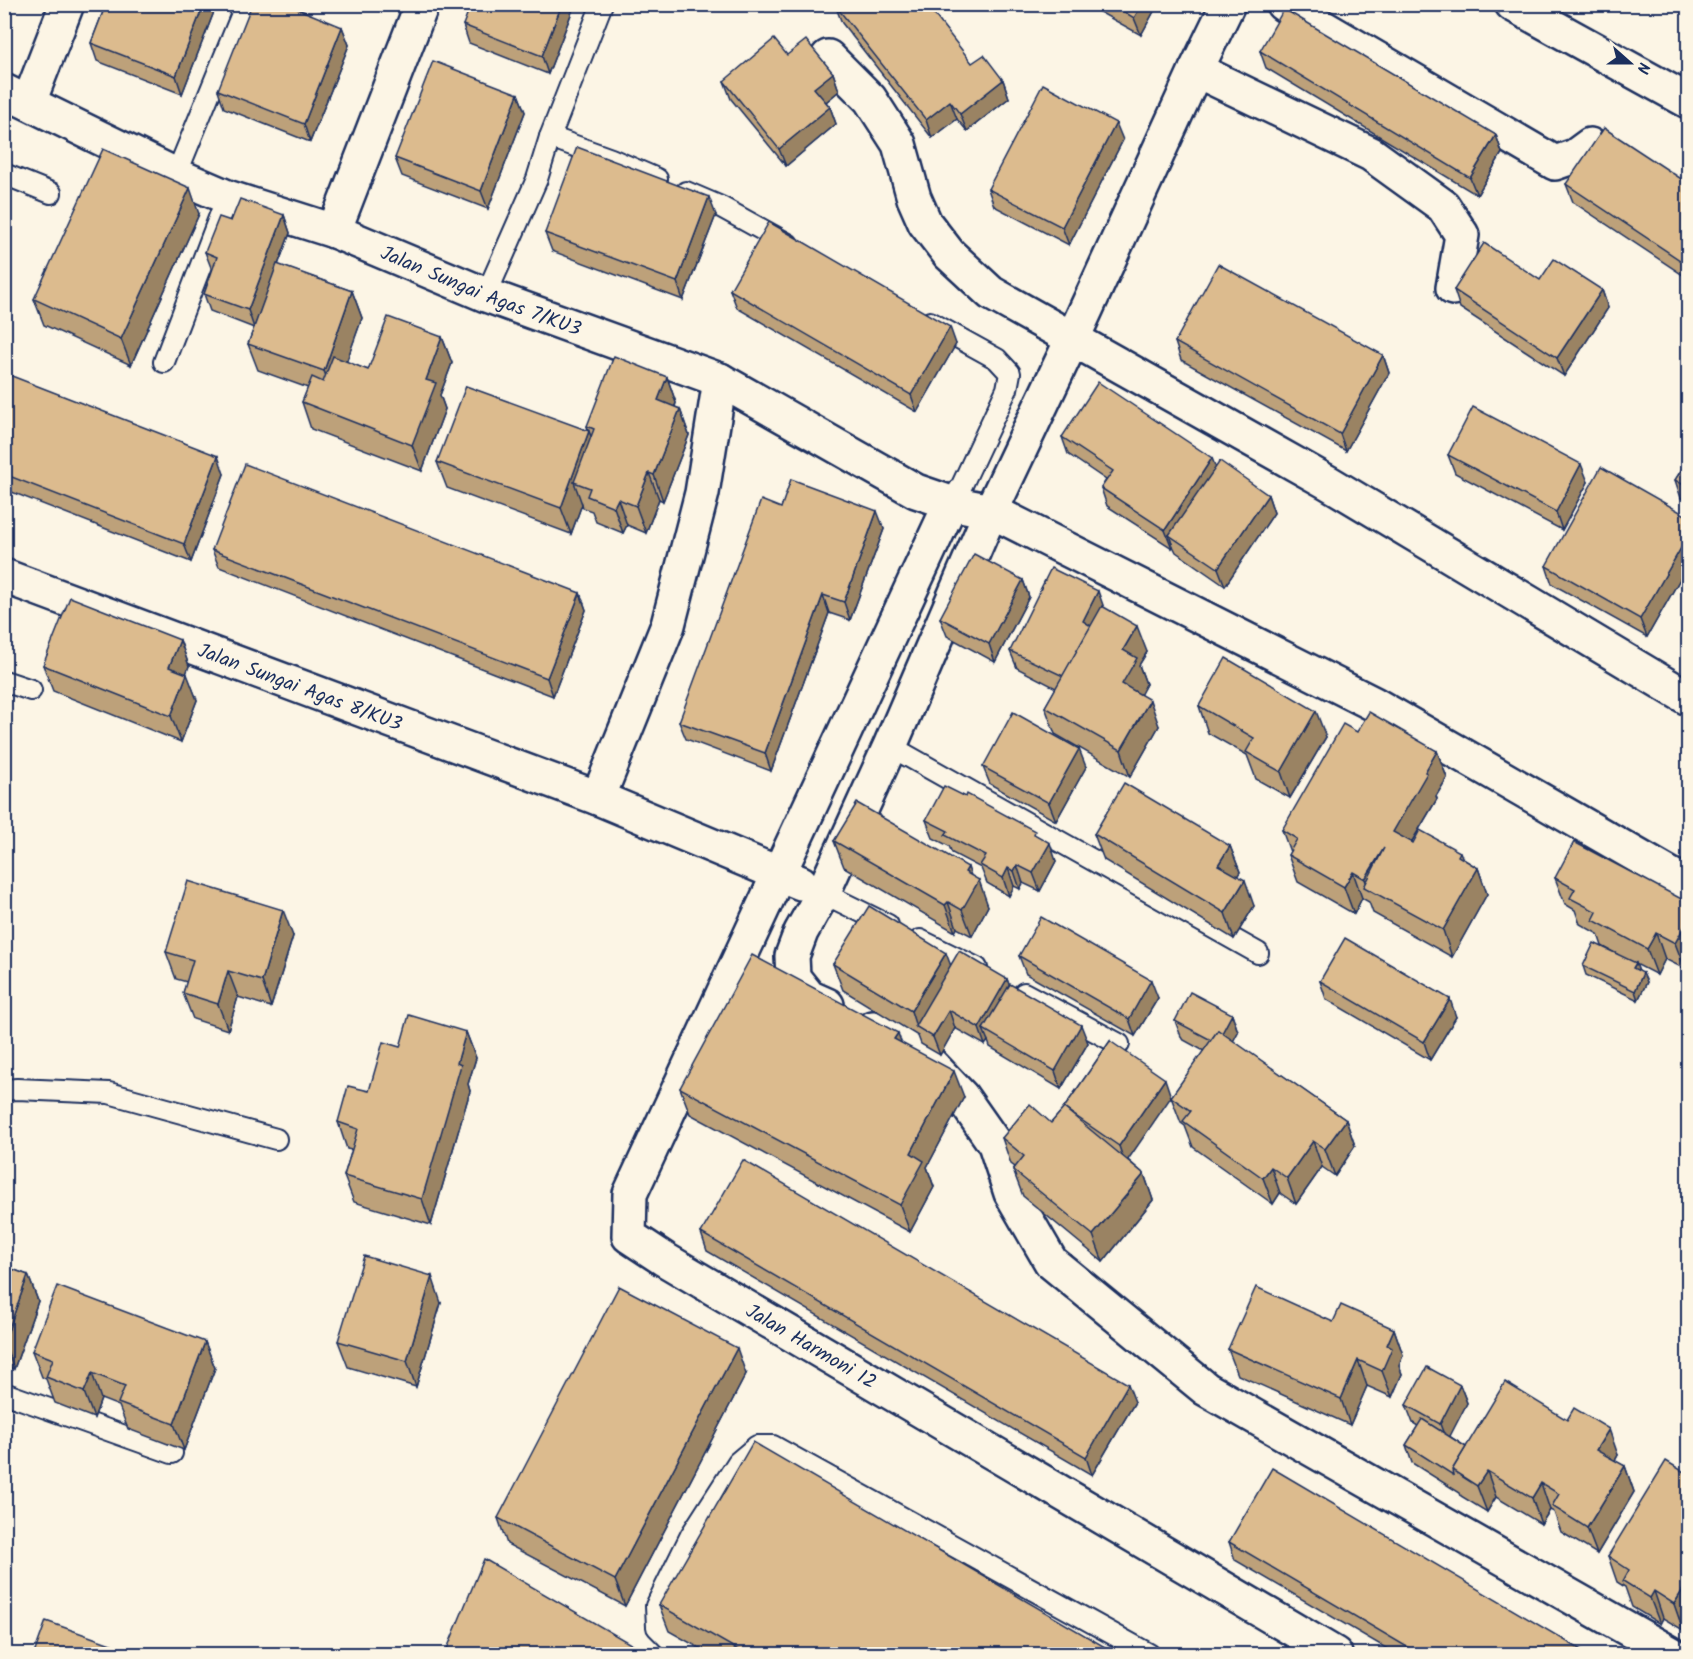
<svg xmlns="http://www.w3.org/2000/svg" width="1693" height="1659" viewBox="0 0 1693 1659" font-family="Kalam,sans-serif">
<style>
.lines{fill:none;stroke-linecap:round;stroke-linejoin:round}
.service-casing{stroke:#1b2f5e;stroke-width:24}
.minor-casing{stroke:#1b2f5e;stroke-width:38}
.service{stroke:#fcf5e5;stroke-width:20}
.minor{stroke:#fcf5e5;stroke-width:33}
.wall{fill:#bda17a;stroke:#1b2f5e;stroke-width:1.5}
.shaded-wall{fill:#9a8363;stroke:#1b2f5e;stroke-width:1.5}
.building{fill:#dcbb8e;stroke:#1b2f5e;stroke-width:1.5}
.labels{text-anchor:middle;stroke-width:5;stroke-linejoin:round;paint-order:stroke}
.street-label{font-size:20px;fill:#1b2f5e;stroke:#fcf5e5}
</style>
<rect width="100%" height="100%" fill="#fcf5e5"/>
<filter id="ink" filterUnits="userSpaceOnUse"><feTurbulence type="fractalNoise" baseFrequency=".0167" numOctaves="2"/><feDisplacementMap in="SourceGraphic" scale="12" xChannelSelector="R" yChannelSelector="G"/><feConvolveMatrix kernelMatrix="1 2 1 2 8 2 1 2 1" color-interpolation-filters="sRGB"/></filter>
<g filter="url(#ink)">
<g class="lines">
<g class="service-casing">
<g id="service">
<polyline points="550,137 611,159 657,179"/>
<polyline points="4,174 51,193"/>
<polyline points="176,175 246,4"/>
<polyline points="686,192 721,207 788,244"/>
<polyline points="486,295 537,179 550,137 602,4"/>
<polyline points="930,322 997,359 1010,373 1007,389 962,485 951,503"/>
<polyline points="164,362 227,197"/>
<polyline points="4,681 31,690"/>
<polyline points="890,746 1258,953"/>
<polyline points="823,893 888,925"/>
<polyline points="920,940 977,968"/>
<polyline points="1024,993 1119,1044"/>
<polyline points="4,1090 17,1089 109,1093 276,1139"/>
<polyline points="4,1393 172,1453"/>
<polyline points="693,1654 674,1644 657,1627 656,1606 691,1535 738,1462 757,1446 773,1446 1149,1654"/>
</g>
</g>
<g class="minor-casing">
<g id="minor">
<polyline points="1283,4 1555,163 1575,156 1590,145"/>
<polyline points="1512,4 1688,101"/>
<polyline points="828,57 870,99 899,144 914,198 925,223 949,254 991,293 1329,483 1688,698"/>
<polyline points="1196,70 1371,154 1443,206 1462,235 1453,288"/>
<path id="s1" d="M4 91 176 175 227 197 334 231 486 295 720 380 916 491 951 503 991 511 1072 340 1196 70 1228 4"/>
<polyline points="29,102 67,4"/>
<polyline points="334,231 422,4"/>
<path id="s2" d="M951 503 630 1194 629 1236 664 1259 1335 1654"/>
<path id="s3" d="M4 576 598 798 801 883"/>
<polyline points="598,798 668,625 702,493 720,380"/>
<polyline points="827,1005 809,997 793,977 792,956 801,932 823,893 890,746 991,511 1374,704 1688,885"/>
<polyline points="873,1028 918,1051 962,1097 995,1144 1011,1193 1051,1262 1206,1389 1672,1654"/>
</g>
</g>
<use href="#service" class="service"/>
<use href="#minor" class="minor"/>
</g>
<g class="wall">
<polygon points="106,4 217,4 182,94 97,61 91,43"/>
<polygon points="575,4 548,74 469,43 463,25"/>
<polygon points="1093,4 1158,4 1141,35 1094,9"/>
<polygon points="835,5 972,63 1003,80 1009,98 967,131 957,119 932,138 842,23"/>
<polygon points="342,27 349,45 310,142 224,108 218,90"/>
<polygon points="1260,51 1496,135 1502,153 1477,195 1266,68"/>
<polygon points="833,73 839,91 826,102 830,107 836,124 786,166 731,99 724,81"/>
<polygon points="518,94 525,112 488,209 402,176 395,158"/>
<polygon points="1123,140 1069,245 994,206 988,189"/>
<polygon points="1566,184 1689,184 1689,279 1573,202"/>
<polygon points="199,214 131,365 44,325 34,299"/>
<polygon points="284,215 290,233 278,265 352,291 362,318 346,362 368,370 442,337 452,363 440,395 445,409 422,471 311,429 302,402 308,388 258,370 248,344 254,328 210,311 204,294 212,270 205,252 231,221"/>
<polygon points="716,215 683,300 552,251 545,233"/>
<polygon points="1540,280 1602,290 1608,308 1564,376 1460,308 1454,290"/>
<polygon points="730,290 956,344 917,412 737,308"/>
<polygon points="1175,342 1383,355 1389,373 1346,451 1181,360"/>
<polygon points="4,373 224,474 191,562 4,489"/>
<polygon points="667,377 676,403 675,407 680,409 689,435 663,501 659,499 646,533 627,525 623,533 596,522 592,511 583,508 582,504 571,534 447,488 437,462 588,431 587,426"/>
<polygon points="1062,437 1216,467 1268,495 1274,513 1225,586 1176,552 1173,546 1172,548 1107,506 1101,488 1106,480 1068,454"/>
<polygon points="1448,455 1588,482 1562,530 1455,473"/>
<polygon points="1689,458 1689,502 1681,498 1675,480"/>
<polygon points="781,508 884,529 850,620 829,613 771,771 686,739 679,722"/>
<polygon points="1689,517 1689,563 1647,637 1552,584 1546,566"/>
<polygon points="212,550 580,593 586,610 553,696 219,567"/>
<polygon points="1023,580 1029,597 995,662 947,636 940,618"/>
<polygon points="1103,607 1147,652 1139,665 1146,684 1140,694 1159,726 1130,777 1055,734 1045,707 1056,688 1017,668 1010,651"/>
<polygon points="180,640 189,666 186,673 197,700 181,742 53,691 43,665"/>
<polygon points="1199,706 1326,737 1290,798 1256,779 1247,755 1208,733"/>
<polygon points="1357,732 1437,751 1447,778 1436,796 1437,799 1411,843 1460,852 1463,859 1478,868 1487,894 1452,957 1373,913 1369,902 1362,898 1354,914 1298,882 1288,855 1290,852 1282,830"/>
<polygon points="983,767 1086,767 1056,821 990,784"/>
<polygon points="926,820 1037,836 1056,861 1040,891 1023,883 1020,889 1014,886 1009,896 987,883 981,868 952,853 949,846 933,838"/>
<polygon points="1094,834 1230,846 1240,872 1237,876 1254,906 1234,939 1104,860"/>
<polygon points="834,841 971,876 988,906 972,936 957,928 955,932 844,867"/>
<polygon points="1555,878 1689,903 1689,962 1685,969 1665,959 1657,975 1636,964 1638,970 1647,982 1638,1000 1586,975 1583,966 1617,954 1602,946 1598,934 1580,924 1575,910 1565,904"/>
<polygon points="293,936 271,1007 238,997 228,1030 193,1019 183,993 187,982 176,979 166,952"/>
<polygon points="1019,956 1158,998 1135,1036 1026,974"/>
<polygon points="833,964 950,965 1007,979 1009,985 1088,1043 1061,1089 990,1047 988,1041 985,1045 955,1028 940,1055 921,1044 918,1036 843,990"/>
<polygon points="1320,981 1456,1017 1430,1060 1326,999"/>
<polygon points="1232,1014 1238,1032 1233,1041 1346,1120 1355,1146 1335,1176 1322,1167 1296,1204 1280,1193 1273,1204 1193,1147 1185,1126 1181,1123 1171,1097 1204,1051 1182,1039 1175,1021"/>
<polygon points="466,1032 476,1058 468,1084 470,1091 431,1225 354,1202 344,1176 352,1150 347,1149 338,1122 369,1091 400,1047"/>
<polygon points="1110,1041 1128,1160 1144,1174 1153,1200 1103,1262 1023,1196 1013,1170 1015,1167 1011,1164 1002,1138 1051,1123 1064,1108"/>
<polygon points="680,1088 964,1097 927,1167 934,1187 910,1232 690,1114"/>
<polygon points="701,1233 1135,1402 1092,1475 707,1251"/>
<polygon points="4,1266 28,1275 38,1301 14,1369 4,1366"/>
<polygon points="441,1303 416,1387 348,1367 338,1341"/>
<polygon points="1333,1322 1394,1329 1403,1355 1399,1366 1402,1374 1392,1397 1367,1386 1350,1425 1238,1375 1228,1349"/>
<polygon points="205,1342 215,1368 184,1450 128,1429 119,1406 101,1399 94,1418 55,1403 46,1379 42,1377 32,1351"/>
<polygon points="746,1374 625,1606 507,1544 498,1518"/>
<polygon points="1460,1385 1467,1403 1449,1436 1466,1447 1618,1455 1615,1461 1625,1466 1634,1492 1597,1554 1561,1532 1554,1512 1550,1510 1541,1524 1496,1497 1487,1512 1461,1496 1460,1493 1412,1463 1406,1445 1418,1426 1413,1423 1406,1405"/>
<polygon points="1689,1475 1689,1622 1683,1630 1663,1618 1660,1624 1632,1607 1625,1587 1617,1582 1608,1556"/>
<polygon points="1229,1542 1588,1654 1396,1654 1235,1560"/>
<polygon points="659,1605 1117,1654 710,1654 669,1631"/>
</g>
<g class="shaded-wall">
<polygon points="4,4 13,4 5,27 4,26"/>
<polygon points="204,4 217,4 182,94 176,76"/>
<polygon points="562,4 575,4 548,74 542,56"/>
<polygon points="1142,4 1158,4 1141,35 1134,18"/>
<polygon points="342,27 349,45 310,142 304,124"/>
<polygon points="833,73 839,91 821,106 814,88"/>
<polygon points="1003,80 1009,98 967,131 960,114"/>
<polygon points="518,94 525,112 488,209 481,191"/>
<polygon points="950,101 957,119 932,138 926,120"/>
<polygon points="830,107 836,124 786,166 779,149"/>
<polygon points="1116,123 1123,140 1069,245 1062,227"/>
<polygon points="1496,135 1502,153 1477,195 1470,178"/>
<polygon points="190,188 199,214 131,365 121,339"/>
<polygon points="709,197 716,215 683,300 677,282"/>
<polygon points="284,215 290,233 254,328 248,310"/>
<polygon points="1602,290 1608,308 1564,376 1557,358"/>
<polygon points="352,291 362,318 334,397 324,371"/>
<polygon points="950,327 956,344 917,412 911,395"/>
<polygon points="442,337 452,363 440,395 445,409 422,471 412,445 426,380"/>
<polygon points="1383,355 1389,373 1346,451 1340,434"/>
<polygon points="667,377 676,403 667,426 658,400"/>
<polygon points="680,409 689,435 663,501 654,475"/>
<polygon points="589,431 599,457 574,482 582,504 571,534 561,508"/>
<polygon points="218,456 224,474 191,562 184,544"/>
<polygon points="1212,458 1219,476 1169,535 1173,546 1172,548 1165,530"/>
<polygon points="1581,464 1588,482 1562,530 1556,512"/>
<polygon points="649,473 659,499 646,533 636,506"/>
<polygon points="1268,495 1274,513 1225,586 1218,568"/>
<polygon points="618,499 627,525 623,533 614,507"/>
<polygon points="877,511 884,529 850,620 844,602"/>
<polygon points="1689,534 1689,563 1647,637 1640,619"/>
<polygon points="1023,580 1029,597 995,662 989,644"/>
<polygon points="1098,591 1104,608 1072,696 1083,621"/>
<polygon points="580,593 586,610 553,696 547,678"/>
<polygon points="823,595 829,613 771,771 765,753"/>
<polygon points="1137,626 1147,652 1139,665 1146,684 1132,711 1122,684 1123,650"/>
<polygon points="180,640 189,666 179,693 169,667"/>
<polygon points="187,674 197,700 181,742 171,716"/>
<polygon points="1150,700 1159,726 1130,777 1121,750"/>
<polygon points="1316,711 1326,737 1290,798 1281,772"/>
<polygon points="1079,749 1086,767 1056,821 1049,803"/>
<polygon points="1437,751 1447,778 1436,796 1437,799 1402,858 1393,832 1425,772"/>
<polygon points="1050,843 1056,861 1040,891 1033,873"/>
<polygon points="1230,846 1240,872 1228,891 1218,865"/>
<polygon points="1384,848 1369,890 1365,879"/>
<polygon points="1017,865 1023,883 1020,889 1014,871"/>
<polygon points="968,867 975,887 979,880 988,906 972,936 962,910 965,872"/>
<polygon points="1008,868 1014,886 1009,896 1003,878"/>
<polygon points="1478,868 1487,894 1452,957 1443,930"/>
<polygon points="1353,872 1362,898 1354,914 1344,887"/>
<polygon points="1245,880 1254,906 1234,939 1225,913"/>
<polygon points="948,902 957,928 955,932 945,905"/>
<polygon points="283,910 293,936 271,1007 262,981"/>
<polygon points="1689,918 1689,962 1685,969 1675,943"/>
<polygon points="1656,933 1665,959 1657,975 1647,949"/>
<polygon points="946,953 956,979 916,1027 911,1011"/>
<polygon points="1636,963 1639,972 1633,968"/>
<polygon points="228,971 238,997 228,1030 218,1004"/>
<polygon points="1643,973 1647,982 1638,1000 1635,991"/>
<polygon points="1007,979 1014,997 983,1029 988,1041 985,1045 979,1028"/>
<polygon points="1151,980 1158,998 1135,1036 1129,1019"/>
<polygon points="1450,999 1456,1017 1430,1060 1424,1042"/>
<polygon points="949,1010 955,1028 940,1055 933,1037"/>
<polygon points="1232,1014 1238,1032 1223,1061 1216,1043"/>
<polygon points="1081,1025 1088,1043 1061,1089 1055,1071"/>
<polygon points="466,1032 476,1058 468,1084 470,1091 431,1225 422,1199 457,1063"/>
<polygon points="898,1033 907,1059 894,1039"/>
<polygon points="954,1071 964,1097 927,1167 934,1187 910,1232 900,1205 911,1153"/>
<polygon points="1165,1079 1171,1097 1125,1164 1119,1146"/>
<polygon points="1346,1120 1355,1146 1335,1176 1325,1149"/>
<polygon points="1313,1141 1322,1167 1296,1204 1287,1178"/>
<polygon points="1271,1167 1280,1193 1273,1204 1263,1178"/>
<polygon points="1144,1174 1153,1200 1103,1262 1093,1235"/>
<polygon points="28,1275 38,1301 14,1369 4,1342"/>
<polygon points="432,1276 441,1303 416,1387 407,1361"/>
<polygon points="1394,1329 1403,1355 1399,1366 1402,1374 1392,1397 1382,1371 1387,1345"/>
<polygon points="205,1342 215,1368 184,1450 174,1424"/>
<polygon points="737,1348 746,1374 625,1606 615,1580"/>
<polygon points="1358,1360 1367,1386 1350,1425 1341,1399"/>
<polygon points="92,1373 101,1399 94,1418 84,1392"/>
<polygon points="1128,1384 1135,1402 1092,1475 1086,1457"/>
<polygon points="1460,1385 1467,1403 1447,1442 1440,1424"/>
<polygon points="1609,1429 1618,1455 1606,1476 1596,1450"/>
<polygon points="1625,1466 1634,1492 1597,1554 1587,1528"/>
<polygon points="1487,1471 1496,1497 1487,1512 1477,1486"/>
<polygon points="1541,1483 1550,1510 1541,1524 1532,1498"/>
<polygon points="1689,1580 1689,1622 1683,1630 1674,1604"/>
<polygon points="1654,1591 1663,1618 1660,1624 1650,1598"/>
</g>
<g class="building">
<polygon points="106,4 204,4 176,76 91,43"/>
<polygon points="252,4 286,4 342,27 304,124 218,90"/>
<polygon points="471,4 562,4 542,56 463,25"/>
<polygon points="926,4 972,63 984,55 1003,80 960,114 950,101 926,120 835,5"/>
<polygon points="1111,4 1142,4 1134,18"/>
<polygon points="1284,9 1496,135 1470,178 1260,51"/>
<polygon points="774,39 787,55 806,40 833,73 814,88 830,107 779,149 724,81"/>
<polygon points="433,61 518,94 481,191 395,158"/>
<polygon points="1043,84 1116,123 1062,227 988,189"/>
<polygon points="1604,128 1689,184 1689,261 1686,264 1566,184"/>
<polygon points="577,147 709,197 677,282 545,233"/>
<polygon points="103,149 190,188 121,339 34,299"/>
<polygon points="240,199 284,215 248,310 204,294 217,257 205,252 219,217 231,221"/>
<polygon points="769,222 950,327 911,395 730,290"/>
<polygon points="1484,243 1540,280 1554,259 1602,290 1557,358 1454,290"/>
<polygon points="277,264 352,291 324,371 248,344"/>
<polygon points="1218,264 1383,355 1340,434 1175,342"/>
<polygon points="388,317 442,337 426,380 436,383 412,445 302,402 312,377 323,382 333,356 368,370"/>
<polygon points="614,356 667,377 658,400 680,409 654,475 649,473 636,506 618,499 614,507 587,496 590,488 574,482 594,429 587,426"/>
<polygon points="4,373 218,456 184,544 4,474"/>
<polygon points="1098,382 1212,458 1165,530 1101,488 1113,471 1062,437"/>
<polygon points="466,386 589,431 561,508 437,462"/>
<polygon points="1473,407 1581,464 1556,512 1448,455"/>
<polygon points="1689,458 1689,488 1675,480"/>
<polygon points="1220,461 1268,495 1218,568 1169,535"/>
<polygon points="245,464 580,593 547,678 212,550"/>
<polygon points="1601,467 1689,517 1689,534 1640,619 1546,566"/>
<polygon points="791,479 877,511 844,602 823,595 765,753 679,722 761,500 781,508"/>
<polygon points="974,554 1023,580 989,644 940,618"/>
<polygon points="1051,568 1098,591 1083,621 1091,626 1063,676 1010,651"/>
<polygon points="70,597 180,640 169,667 187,674 171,716 43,665"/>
<polygon points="1102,606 1137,626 1123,650 1137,658 1122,684 1150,700 1121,750 1045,707"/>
<polygon points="1226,658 1316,711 1281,772 1246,752 1254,738 1199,706"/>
<polygon points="1013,712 1079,749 1049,803 983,767"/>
<polygon points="1369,712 1437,751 1425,772 1427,773 1393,832 1413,843 1420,830 1460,852 1458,856 1478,868 1443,930 1364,887 1384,848 1365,879 1353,872 1344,887 1288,855 1297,839 1282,830 1343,724 1357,732"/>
<polygon points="1124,783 1230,846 1218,865 1245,880 1225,913 1094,834"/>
<polygon points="944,786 966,797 967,794 1035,831 1034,834 1050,843 1033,873 1017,865 1014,871 1008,868 1003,878 980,865 986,856 945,835 948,831 926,820"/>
<polygon points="857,803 968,867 965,872 979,880 962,910 948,902 945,905 834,841"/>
<polygon points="1574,842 1689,903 1689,918 1675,943 1656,933 1647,949 1593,920 1597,912 1570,898 1575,889 1555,878"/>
<polygon points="188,881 283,910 262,981 228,971 218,1004 183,993 193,960 166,952"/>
<polygon points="869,906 946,953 911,1011 833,964"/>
<polygon points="1041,917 1151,980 1129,1019 1019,956"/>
<polygon points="1345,938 1450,999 1424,1042 1320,981"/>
<polygon points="1594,943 1636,963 1633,968 1643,973 1635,991 1583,966"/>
<polygon points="959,951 1007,979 979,1028 949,1010 933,1037 915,1026"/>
<polygon points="752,955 898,1033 894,1039 954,1071 911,1153 924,1161 900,1205 680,1088"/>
<polygon points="1010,984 1081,1025 1055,1071 983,1029"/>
<polygon points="1190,992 1232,1014 1222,1033 1218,1030 1211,1040 1175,1021"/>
<polygon points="409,1015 466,1032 457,1063 461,1065 422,1199 344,1176 358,1129 338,1122 348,1086 369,1091 383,1042 400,1047"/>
<polygon points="1218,1030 1346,1120 1325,1149 1313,1141 1287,1178 1271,1167 1263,1178 1183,1121 1191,1111 1171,1097"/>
<polygon points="1110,1041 1165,1079 1119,1146 1064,1108"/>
<polygon points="1030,1104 1051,1123 1064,1108 1144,1174 1093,1235 1013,1170 1024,1156 1002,1138"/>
<polygon points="743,1160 1128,1384 1086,1457 701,1233"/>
<polygon points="364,1256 432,1276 407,1361 338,1341"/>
<polygon points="4,1266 28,1275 4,1342"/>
<polygon points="57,1286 205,1342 174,1424 118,1403 125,1386 92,1373 84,1392 46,1377 53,1359 32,1351"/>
<polygon points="619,1286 737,1348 615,1580 498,1518"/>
<polygon points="1256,1287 1333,1322 1341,1305 1394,1329 1387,1345 1392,1348 1382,1371 1358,1360 1341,1399 1228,1349"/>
<polygon points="1427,1367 1460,1385 1440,1424 1406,1405"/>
<polygon points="1505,1382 1567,1420 1574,1408 1609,1429 1596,1450 1625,1466 1587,1528 1552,1506 1559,1494 1541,1483 1532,1498 1487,1471 1477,1486 1452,1470"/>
<polygon points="1422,1419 1466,1447 1452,1470 1453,1475 1406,1445"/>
<polygon points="753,1442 1117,1654 745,1654 659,1605"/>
<polygon points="1666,1461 1689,1475 1689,1580 1674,1604 1654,1591 1650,1598 1623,1581 1629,1570 1608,1556"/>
<polygon points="1272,1468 1588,1654 1419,1654 1229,1542"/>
<polygon points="484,1559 648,1654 445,1654"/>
<polygon points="46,1621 139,1654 34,1654"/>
</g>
</g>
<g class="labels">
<g class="street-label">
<text dy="7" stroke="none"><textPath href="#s1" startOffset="518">Jalan Sungai Agas 7/KU3</textPath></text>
<text dy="7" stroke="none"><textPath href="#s3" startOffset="316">Jalan Sungai Agas 8/KU3</textPath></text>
<text dy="7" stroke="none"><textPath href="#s2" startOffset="1017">Jalan Harmoni 12</textPath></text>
</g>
</g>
<rect width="1693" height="1659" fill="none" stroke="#fcf5e5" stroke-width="24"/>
<rect x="12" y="12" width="1669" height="1635" fill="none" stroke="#1b2f5e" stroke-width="2" filter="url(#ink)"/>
<g transform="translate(1630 63) rotate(111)" stroke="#fcf5e5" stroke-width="4.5" paint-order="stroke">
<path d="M0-4.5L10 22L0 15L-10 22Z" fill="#1b2f5e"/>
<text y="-9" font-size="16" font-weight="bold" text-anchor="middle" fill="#1b2f5e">N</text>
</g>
</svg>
